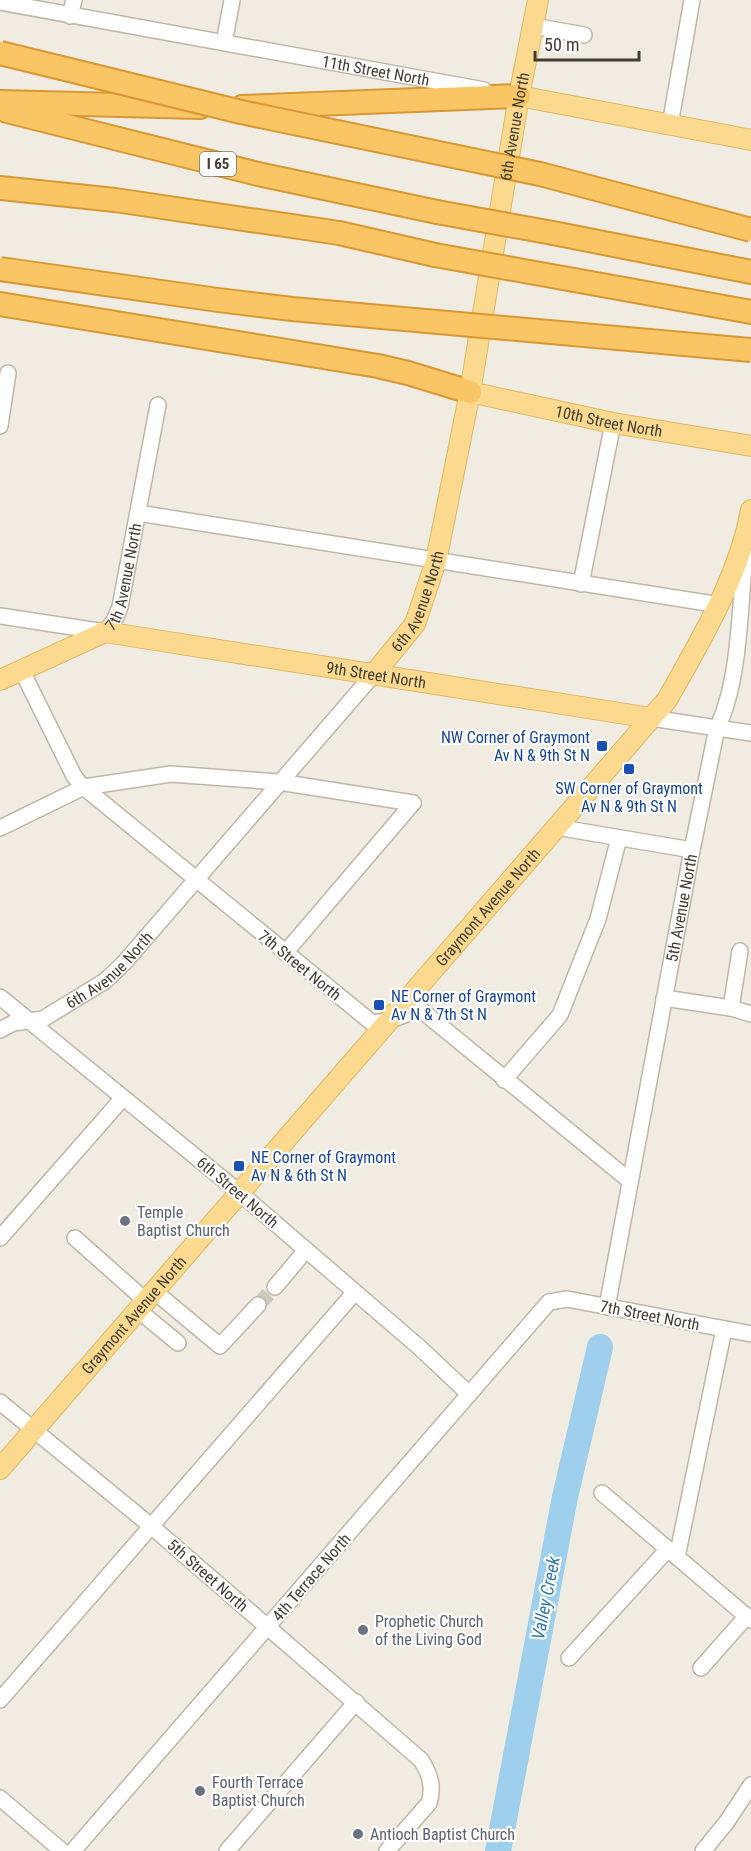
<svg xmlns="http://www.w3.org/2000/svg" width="751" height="1851" viewBox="0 0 751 1851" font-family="'Roboto Condensed',sans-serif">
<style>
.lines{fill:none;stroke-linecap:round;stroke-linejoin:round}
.river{stroke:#9ecfed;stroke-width:26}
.minor-tunnel{stroke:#cec9bf;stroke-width:15;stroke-dasharray:15 8;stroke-linecap:butt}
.minor-casing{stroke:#bfb6a8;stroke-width:18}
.major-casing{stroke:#e0b761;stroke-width:22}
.highway-casing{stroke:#d89834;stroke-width:26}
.minor{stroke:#fff;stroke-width:15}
.major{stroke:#fbda90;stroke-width:20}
.highway{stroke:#fac564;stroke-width:22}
.highway-bridge-casing{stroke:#d89834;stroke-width:26;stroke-linecap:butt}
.highway-bridge{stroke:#fac564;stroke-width:22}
.transit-dot{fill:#1a4fb4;stroke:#fff;stroke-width:2}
.worship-dot{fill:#6b7280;stroke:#fff;stroke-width:2}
.labels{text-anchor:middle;stroke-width:4.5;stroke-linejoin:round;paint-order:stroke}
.shield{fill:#fff;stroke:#7b7670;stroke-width:1.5}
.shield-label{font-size:15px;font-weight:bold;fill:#423c33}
.street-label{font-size:16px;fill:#423c33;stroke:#fff}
.transit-label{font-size:16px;fill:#164399;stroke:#fff;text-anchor:start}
.worship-label{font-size:16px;fill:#5b616d;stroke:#fff;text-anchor:start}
.water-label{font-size:18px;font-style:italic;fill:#3079aa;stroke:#fff}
</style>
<rect width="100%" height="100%" fill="#f1ece2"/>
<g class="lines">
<polyline class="river" points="498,1851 565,1497 600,1347"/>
<polyline class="minor-tunnel" points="258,1305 275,1287"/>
<g class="minor-casing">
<g id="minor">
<path id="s1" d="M0 2 484 90"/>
<polyline points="70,16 74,0"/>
<polyline points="533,26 584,35"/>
<polyline points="224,43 232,0"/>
<polyline points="670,125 692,0"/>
<polyline points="0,426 8,373"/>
<polyline points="138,513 720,605"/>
<polyline points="581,584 613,423"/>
<path id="s2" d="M0 616 105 632 114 621 120 607 158 405"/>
<path d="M21 669 74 776 81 785 371 1022C385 1025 405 1013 421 1010L630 1181"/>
<polyline points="651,718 751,733"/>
<polyline points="556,827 692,850"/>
<polyline points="0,828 84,787 171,774 279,782 413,803"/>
<polyline points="285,953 413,803"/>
<polyline points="0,997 240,1193 419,1347 469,1394"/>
<polyline points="664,998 731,1008 751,1014"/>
<polyline points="731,1008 740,951"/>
<path id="s3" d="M0 1030 13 1023 43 1019 105 981 124 963 373 675"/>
<polyline points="504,1080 560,1015 598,919 619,838"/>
<polyline points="0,1238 122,1099"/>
<polyline points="75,1238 146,1301"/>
<polyline points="275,1287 306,1250"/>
<polyline points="154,1291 220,1346 258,1305"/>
<path id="s4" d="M607 1307 692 850 717 728C740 682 740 605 745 552"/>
<polyline points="138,1310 178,1343"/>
<path d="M0 1402 151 1526 421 1760C430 1774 434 1787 429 1803L387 1851"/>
<polyline points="602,1493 751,1620"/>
<polyline points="677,1557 724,1329"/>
<polyline points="569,1658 668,1549"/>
<polyline points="701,1668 747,1616"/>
<polyline points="0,1700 355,1292"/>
<polyline points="0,1798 62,1851"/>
<polyline points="73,1851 549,1302 567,1299 751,1334"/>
<polyline points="227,1851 356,1702"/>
<polyline points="703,1851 726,1823 751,1785"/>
</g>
</g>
<g class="major-casing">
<g id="major">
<polyline points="519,96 751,140"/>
<path id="s5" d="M470 392 613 423 751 446"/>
<path id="s6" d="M373 675 415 624 436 561 470 392 519 96 538 0"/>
<path id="s7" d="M0 680 105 632 651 718"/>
<path id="s8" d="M0 1469 667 700C701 639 738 580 751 510"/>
</g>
</g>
<g class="highway-casing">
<g id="highway">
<polyline points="0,102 200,107"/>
<polyline points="242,107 519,96"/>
<polyline points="7,111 258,174 437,212"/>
<polyline points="0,188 115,200 339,233 435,255"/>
<polyline points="553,233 751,272"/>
<polyline points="574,280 751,312"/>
<polyline points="0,304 378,366 408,373 470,392"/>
</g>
</g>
<use href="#minor" class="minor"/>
<use href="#major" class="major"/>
<use href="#highway" class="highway"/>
<g class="highway-bridge-casing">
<g id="highway-bridge">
<polyline points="0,53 241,112 540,174 751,230"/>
<polyline points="437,212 553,233"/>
<polyline points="435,255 574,280"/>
<polyline points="0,269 218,300 292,309 751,350"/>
</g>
</g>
<use href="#highway-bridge" class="highway-bridge"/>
</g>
<g class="transit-dot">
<rect x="596" y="740" width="12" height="12" rx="3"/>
<rect x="623" y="763" width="12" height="12" rx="3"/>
<rect x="373" y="999" width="12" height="12" rx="3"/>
<rect x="233" y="1160" width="12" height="12" rx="3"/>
</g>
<g class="worship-dot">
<circle cx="125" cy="1221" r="6"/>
<circle cx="363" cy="1630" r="6"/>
<circle cx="200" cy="1791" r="6"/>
<circle cx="358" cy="1834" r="6"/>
</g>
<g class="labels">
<rect class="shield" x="200" y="152" width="36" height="24" rx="4.5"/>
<g class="shield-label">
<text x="218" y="169">I 65</text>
</g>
<g class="street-label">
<text dy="6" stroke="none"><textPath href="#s1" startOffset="382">11th Street North</textPath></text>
<text dy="6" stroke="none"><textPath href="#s6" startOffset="574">6th Avenue North</textPath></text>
<text dy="6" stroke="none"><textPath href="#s5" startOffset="142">10th Street North</textPath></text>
<text dy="6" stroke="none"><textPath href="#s2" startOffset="166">7th Avenue North</textPath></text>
<text dy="6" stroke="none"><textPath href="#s6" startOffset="88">6th Avenue North</textPath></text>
<text dy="6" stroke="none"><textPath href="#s7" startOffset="390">9th Street North</textPath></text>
<text dy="6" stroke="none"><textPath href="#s8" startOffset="744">Graymont Avenue North</textPath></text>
<text dy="6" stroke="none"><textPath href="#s4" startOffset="406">5th Avenue North</textPath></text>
<text transform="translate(300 965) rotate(39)" y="6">7th Street North</text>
<text dy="6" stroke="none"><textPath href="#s3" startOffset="128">6th Avenue North</textPath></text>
<text transform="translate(238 1192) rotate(40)" y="6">6th Street North</text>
<text dy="6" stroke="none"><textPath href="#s8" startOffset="204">Graymont Avenue North</textPath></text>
<text transform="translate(650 1315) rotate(11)" y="6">7th Street North</text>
<text transform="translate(208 1575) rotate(41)" y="6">5th Street North</text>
<text transform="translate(311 1577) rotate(-49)" y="6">4th Terrace North</text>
</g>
<g class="transit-label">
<text x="590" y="743" text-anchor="end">NW Corner of Graymont<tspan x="590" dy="18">Av N &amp; 9th St N</tspan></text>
<text x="629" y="794" text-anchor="middle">SW Corner of Graymont<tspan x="629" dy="18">Av N &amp; 9th St N</tspan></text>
<text x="391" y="1002">NE Corner of Graymont<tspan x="391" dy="18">Av N &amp; 7th St N</tspan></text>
<text x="251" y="1163">NE Corner of Graymont<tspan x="251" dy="18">Av N &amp; 6th St N</tspan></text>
</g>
<g class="worship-label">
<text x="137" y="1218">Temple<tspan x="137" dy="18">Baptist Church</tspan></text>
<text x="375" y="1627">Prophetic Church<tspan x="375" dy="18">of the Living God</tspan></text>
<text x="212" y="1788">Fourth Terrace<tspan x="212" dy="18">Baptist Church</tspan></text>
<text x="370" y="1840">Antioch Baptist Church</text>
</g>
<g class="water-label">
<text transform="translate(546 1598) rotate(-79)" y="6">Valley Creek</text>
</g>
</g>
<path d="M535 51v9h104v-9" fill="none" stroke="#423c33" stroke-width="3"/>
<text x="544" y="51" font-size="18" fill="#423c33" stroke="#ffffff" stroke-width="4.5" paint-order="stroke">50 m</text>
</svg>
